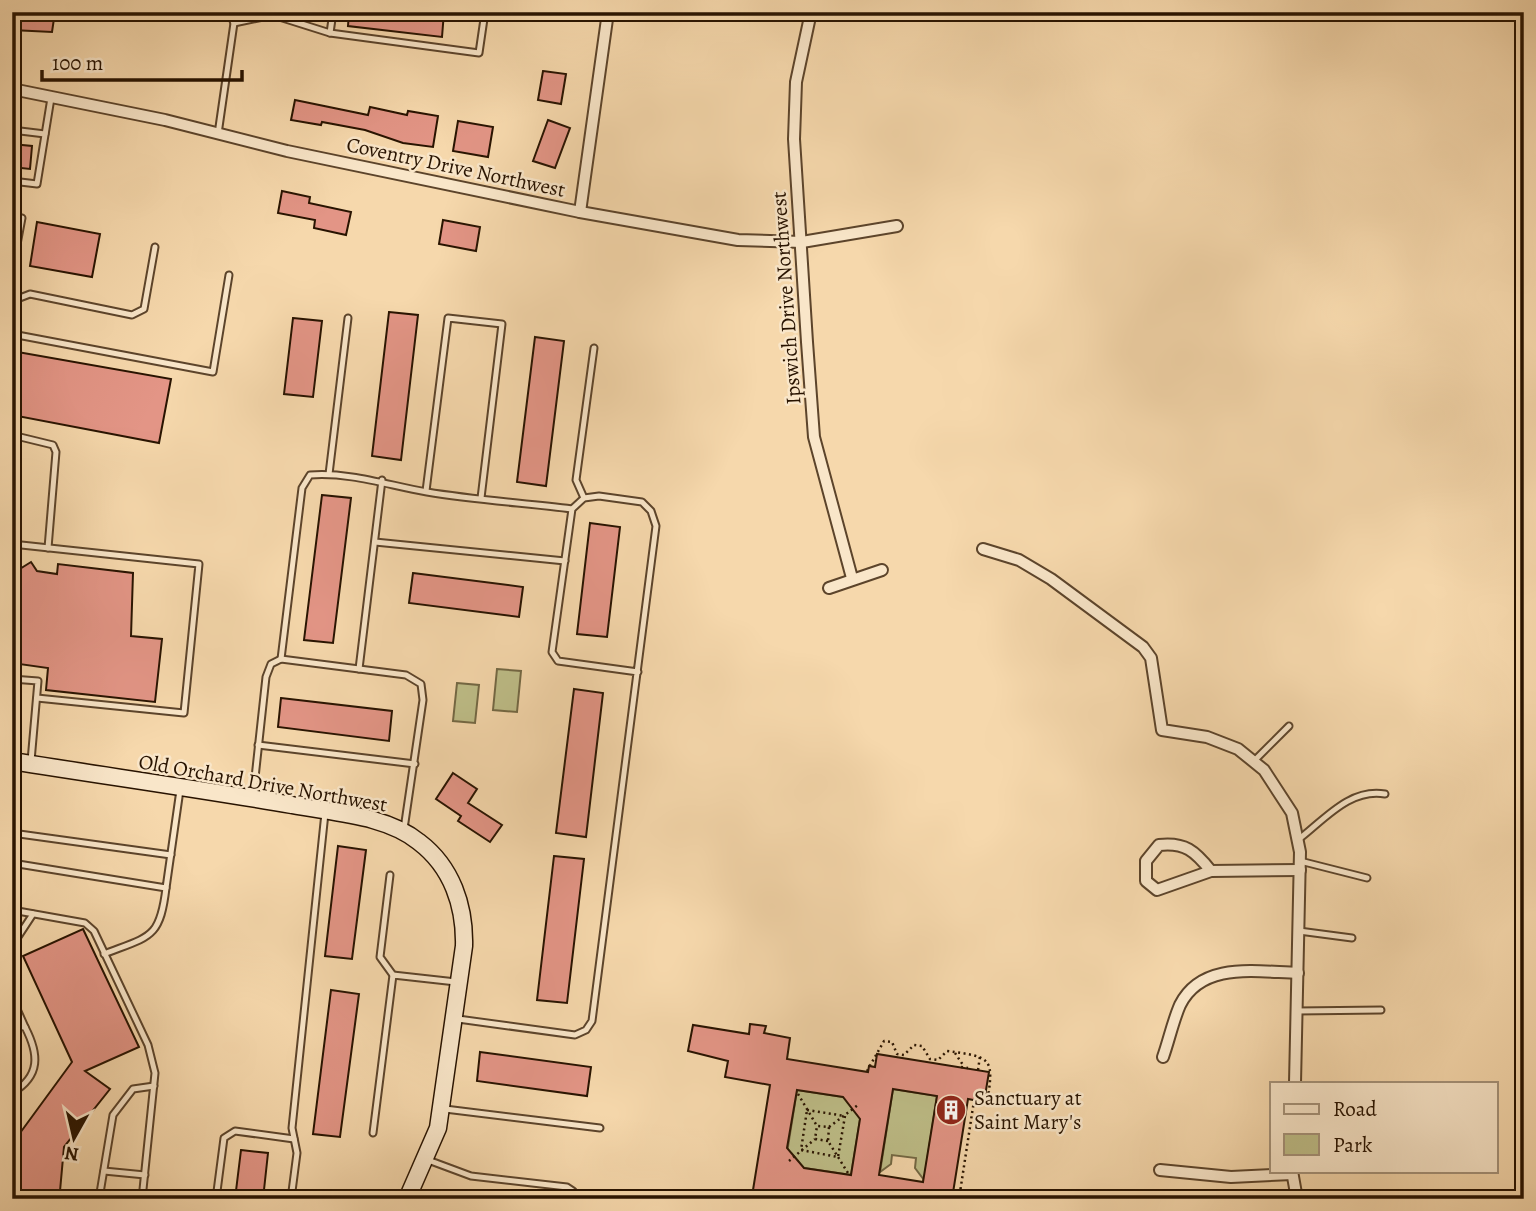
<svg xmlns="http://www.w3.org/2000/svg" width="1536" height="1211" viewBox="0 0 1536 1211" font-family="Alegreya,serif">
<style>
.green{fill:#bebe88;stroke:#736844;stroke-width:2}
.building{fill:#e39586;stroke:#281300;stroke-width:2;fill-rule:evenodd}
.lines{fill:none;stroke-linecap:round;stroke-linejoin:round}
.lane-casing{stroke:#5c442b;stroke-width:9}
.street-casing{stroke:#5c442b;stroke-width:14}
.secondary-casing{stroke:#281300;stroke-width:19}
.path{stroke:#281300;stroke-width:2.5;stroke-dasharray:2 3.5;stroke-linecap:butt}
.lane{stroke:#f9e6c9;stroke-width:5}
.street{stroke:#f9e6c9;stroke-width:10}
.secondary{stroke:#f9e6c9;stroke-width:16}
.labels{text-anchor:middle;stroke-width:5;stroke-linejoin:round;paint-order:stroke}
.street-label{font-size:21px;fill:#281300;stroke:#f9e6c9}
.poi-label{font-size:21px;fill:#281300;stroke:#f9e6c9;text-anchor:start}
</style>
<rect width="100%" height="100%" fill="#f6d8ac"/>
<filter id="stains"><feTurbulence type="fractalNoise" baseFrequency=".00286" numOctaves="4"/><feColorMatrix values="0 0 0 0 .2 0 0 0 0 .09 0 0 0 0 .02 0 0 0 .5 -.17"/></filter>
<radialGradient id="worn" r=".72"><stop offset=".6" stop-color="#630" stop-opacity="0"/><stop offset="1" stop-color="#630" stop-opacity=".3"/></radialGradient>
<g class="green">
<polygon points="497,669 521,671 517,712 493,710"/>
<polygon points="457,683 479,685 475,723 453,721"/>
<polygon points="893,1089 937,1096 924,1180 915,1168 916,1158 892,1155 891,1164 880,1172"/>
<polygon points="797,1090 857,1099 862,1107 851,1175 791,1166 798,1161 792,1154 786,1159"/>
</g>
<g class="building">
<polygon points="12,12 55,12 52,32 12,30"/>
<polygon points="349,12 444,12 442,37 348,26"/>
<polygon points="543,71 566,74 561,104 538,100"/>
<polygon points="295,100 368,115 370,107 407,115 408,111 438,116 433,147 403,143 365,130 322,122 321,125 291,120"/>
<polygon points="548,120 570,128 555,168 533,161"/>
<polygon points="458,121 493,127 488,157 453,151"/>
<polygon points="12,144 32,146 30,169 12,167"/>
<polygon points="282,191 310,197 309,203 351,212 346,235 314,228 315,220 278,213"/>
<polygon points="443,220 480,227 476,251 439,244"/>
<polygon points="37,222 100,234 92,277 30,266"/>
<polygon points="389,312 418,315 401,460 372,456"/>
<polygon points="293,318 322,321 313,397 284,394"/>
<polygon points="535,337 564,341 546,486 517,482"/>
<polygon points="12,351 171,379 159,443 12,415"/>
<polygon points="322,495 351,498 333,643 304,640"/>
<polygon points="590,523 620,527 607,637 577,634"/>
<polygon points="31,562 37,571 57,574 58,564 133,573 131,636 162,639 155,702 46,690 48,668 12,663 12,584 17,585 15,572"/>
<polygon points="413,573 523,587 519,617 409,603"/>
<polygon points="574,689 603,693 586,837 556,833"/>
<polygon points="281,698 392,711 389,741 278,727"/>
<polygon points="453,773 477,789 468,803 502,825 490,842 458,821 461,816 436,799"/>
<polygon points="338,846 366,850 352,959 325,956"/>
<polygon points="554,856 584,859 567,1003 537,1000"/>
<polygon points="83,929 139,1047 85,1071 110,1089 64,1147 60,1191 64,1199 12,1199 12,1144 72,1062 23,956"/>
<polygon points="331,990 359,994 340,1137 313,1134"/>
<path d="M750 1024 766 1026 764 1033 790 1038 787 1059 868 1072 869 1066 875 1067 877 1054 989 1072 984 1102 968 1099 952 1199H809L753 1190 770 1085 725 1077 728 1061 688 1051 693 1025 749 1034ZM893 1089 937 1096 923 1182 879 1175ZM797 1090 843 1097 860 1119 851 1175 804 1168 787 1148Z"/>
<polygon points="480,1052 591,1067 587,1096 477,1081"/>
<polygon points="241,1150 268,1153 263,1199 235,1199"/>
</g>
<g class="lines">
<g class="lane-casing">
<g id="lane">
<polyline points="234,23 273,15 330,33 479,53 485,12"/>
<polyline points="330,33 333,12"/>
<polyline points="12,130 45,134"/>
<polyline points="218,134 234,23 229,12"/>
<polyline points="12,181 37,184 51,98"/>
<polyline points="12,271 22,218"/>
<polyline points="12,301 30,294 132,315 144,309 155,247"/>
<polyline points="12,334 213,372 229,275"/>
<polyline points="12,435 53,445 56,452 48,548"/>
<polyline points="329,474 348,318"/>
<polyline points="426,491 448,318 502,324 481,498"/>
<polyline points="584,498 576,480 594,348"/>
<polyline points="375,542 565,561"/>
<polyline points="12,544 199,564 184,713 37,698"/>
<path d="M281 659 302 488 310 475C350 472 387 485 427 492 475 500 524 503 572 509"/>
<polyline points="359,669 382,480"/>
<polyline points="12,679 38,681 31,761"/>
<polyline points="258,745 415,764"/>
<polyline points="1254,761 1289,726"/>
<polyline points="253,796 266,677 271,664 281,659 406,675 421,684 423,700 404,829"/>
<polyline points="12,833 171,855"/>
<path d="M1299 839C1325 819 1350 788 1385 794"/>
<polyline points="1300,861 1367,878"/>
<polyline points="12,863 166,888 180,790"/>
<polyline points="390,875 380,957 393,975"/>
<polyline points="12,910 85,923 94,931 148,1045 155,1073 142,1199"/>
<polyline points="1299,931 1352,938"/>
<polyline points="12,946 33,914"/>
<path d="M104 954C150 936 160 939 166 888"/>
<polyline points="12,998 25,1027"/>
<polyline points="1297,1011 1381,1010"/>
<polyline points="458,1019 575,1035 586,1030 592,1021 656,526 651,511 642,502 599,496 584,498 572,509 552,652 558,661 638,672"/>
<path d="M12 1026 25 1027C39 1054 41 1076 12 1093"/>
<polyline points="445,1109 600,1128"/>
<polyline points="373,1133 393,975 456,982"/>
<polyline points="428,1160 471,1176 567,1187 573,1191 574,1199"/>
<polyline points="104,1171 145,1175"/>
<polyline points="99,1199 113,1115 133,1089 154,1086"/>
<polyline points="216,1199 224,1138 235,1131 294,1139"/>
<polyline points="291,1199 297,1153 292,1128 325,813"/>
</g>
</g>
<g class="street-casing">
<g id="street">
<polyline points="811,12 796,82 794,139 807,342 814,437 852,578"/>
<polyline points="12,89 165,120 287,151 580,212 738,240 802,242 897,226"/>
<polyline points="580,212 608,12"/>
<polyline points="983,549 1019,560 1051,579 1143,647 1151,658 1162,730 1207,737 1238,749 1264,770 1292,813 1300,852 1295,1083"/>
<polyline points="829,588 882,570"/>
<path d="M1211 871 1157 890 1146 881V861L1159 845C1185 842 1195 851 1211 871L1300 870"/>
<path d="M1163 1057C1169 1040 1173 1021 1180 1005 1202 961 1257 972 1298 973"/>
<polyline points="1160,1170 1231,1177 1292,1174"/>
<polyline points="1292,1171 1297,1199"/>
</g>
</g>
<g class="secondary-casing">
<path id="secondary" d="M12 761C106 776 199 789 292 805 333 813 386 815 419 842 452 867 465 906 464 946L438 1128 407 1199"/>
</g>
<g class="path">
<polyline points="955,1053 963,1065"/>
<polyline points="961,1067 968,1068"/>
<polyline points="978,1070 980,1056"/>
<path d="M867 1071 884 1041 892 1042 897 1054 904 1055 914 1045 922 1046 930 1059 938 1060 947 1051C993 1057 994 1058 987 1104L976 1103 973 1107 959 1199"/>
<polyline points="798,1094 817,1126"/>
<polygon points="807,1110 845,1116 838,1157 801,1150"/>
<polyline points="829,1127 858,1105"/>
<polyline points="828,1141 815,1139 817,1126 829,1127 828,1141 848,1173"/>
<polyline points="789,1161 815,1139"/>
<polyline points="726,1192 768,1199"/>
</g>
<use href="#lane" class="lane"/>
<use href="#street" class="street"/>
<use href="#secondary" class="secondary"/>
</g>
<defs>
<g id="building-disc" transform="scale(1.575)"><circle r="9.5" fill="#8f2418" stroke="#f9e6c9"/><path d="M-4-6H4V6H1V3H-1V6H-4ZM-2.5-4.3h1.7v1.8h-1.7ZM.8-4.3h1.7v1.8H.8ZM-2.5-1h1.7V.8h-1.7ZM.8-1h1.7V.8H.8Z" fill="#fff"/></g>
</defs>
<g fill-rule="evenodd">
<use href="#building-disc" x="951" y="1110"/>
</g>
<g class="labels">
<g class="street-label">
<text transform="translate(456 167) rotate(12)" y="7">Coventry Drive Northwest</text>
<text transform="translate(786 298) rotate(-94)" y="7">Ipswich Drive Northwest</text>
<text transform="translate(263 783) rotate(10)" y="7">Old Orchard Drive Northwest</text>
</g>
<g class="poi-label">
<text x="974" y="1105">Sanctuary at<tspan x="974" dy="24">Saint Mary's</tspan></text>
</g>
</g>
<rect width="1536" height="1211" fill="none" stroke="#f6d8ac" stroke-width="42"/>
<rect x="14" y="14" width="1508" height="1183" fill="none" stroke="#281300" stroke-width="3.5"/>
<rect x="21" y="21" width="1494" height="1169" fill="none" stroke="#281300" stroke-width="2"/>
<rect x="1270" y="1082" width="228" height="91" fill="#f9e6c9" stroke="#a59279" stroke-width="2"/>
<rect x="1284" y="1104" width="35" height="10" fill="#f9e6c9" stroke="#a59279" stroke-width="2"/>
<text x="1333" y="1116" font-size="21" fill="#281300">Road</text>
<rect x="1284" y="1134" width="35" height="21" fill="#bebe88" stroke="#a59279" stroke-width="2"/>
<text x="1333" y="1152" font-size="21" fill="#281300">Park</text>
<g transform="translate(74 1138) rotate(188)" stroke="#f9e6c9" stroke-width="5" paint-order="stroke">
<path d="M0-5L12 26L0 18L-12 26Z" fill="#281300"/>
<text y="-10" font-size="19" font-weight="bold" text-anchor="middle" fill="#281300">N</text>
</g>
<path d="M42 70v10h200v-10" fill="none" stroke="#281300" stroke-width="3.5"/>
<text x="52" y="70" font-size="21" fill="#281300" stroke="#f9e6c9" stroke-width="5" paint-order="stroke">100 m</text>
<rect width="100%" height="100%" filter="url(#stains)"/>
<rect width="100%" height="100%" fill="url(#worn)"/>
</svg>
